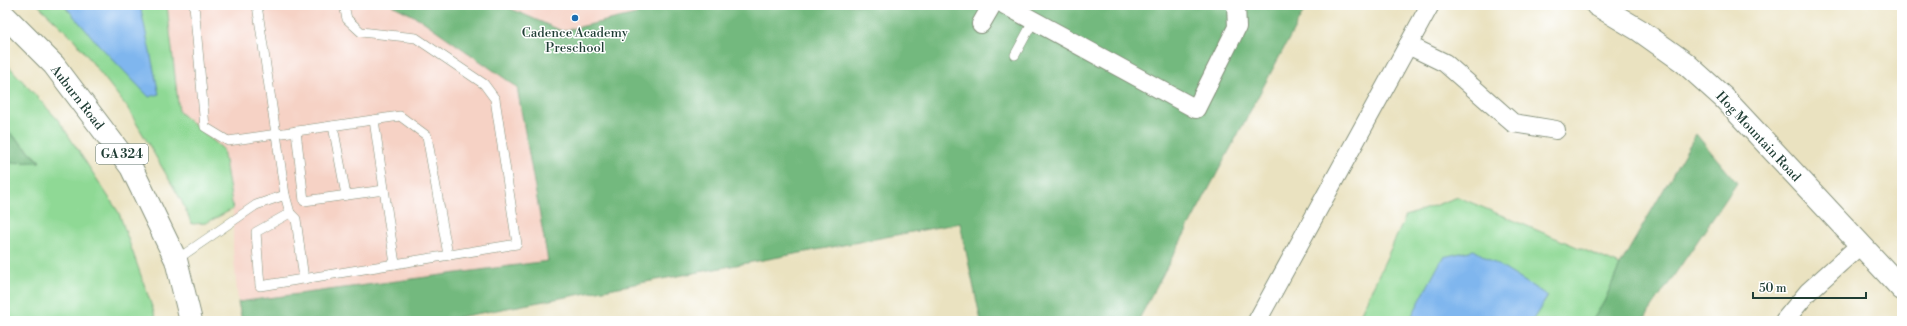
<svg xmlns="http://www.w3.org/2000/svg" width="1907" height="326" viewBox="0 0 1907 326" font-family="'Libre Bodoni',serif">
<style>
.built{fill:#f6d2c5}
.green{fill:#8fd995;stroke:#578b64}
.forest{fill:#73b97e;stroke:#497b59}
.water{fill:#7fb6ee;stroke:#4f7a91}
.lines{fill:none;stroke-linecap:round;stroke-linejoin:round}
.lane-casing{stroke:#84907a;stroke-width:10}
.street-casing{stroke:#84907a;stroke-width:20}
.secondary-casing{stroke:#84907a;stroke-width:24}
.primary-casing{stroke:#84907a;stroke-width:24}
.lane{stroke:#fff;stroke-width:9}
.street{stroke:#fff;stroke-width:18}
.secondary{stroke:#fff;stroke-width:22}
.primary{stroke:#fff;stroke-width:22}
.poi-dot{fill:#1f6fb2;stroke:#fff;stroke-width:1.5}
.labels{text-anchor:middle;stroke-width:3;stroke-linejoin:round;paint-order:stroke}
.shield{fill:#fff;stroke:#627771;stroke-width:1}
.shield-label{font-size:12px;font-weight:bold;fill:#1f3d34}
.poi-label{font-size:13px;fill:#1f3d34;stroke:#fff}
.street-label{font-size:13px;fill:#1f3d34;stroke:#fff}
</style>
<rect width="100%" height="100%" fill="#fff"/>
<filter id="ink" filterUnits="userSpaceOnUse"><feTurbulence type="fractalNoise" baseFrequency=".025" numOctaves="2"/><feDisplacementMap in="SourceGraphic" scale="8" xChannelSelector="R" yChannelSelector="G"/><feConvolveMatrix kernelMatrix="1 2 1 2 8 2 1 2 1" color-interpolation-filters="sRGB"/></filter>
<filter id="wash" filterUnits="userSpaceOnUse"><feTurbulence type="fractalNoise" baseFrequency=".012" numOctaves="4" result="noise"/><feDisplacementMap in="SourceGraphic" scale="16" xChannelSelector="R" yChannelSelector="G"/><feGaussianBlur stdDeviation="0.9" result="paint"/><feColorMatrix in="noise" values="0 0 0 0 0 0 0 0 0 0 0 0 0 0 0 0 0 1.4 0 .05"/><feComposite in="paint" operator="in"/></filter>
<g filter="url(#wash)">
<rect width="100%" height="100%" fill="#eae2c0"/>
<g class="built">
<polygon points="167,5 392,5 420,19 517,87 548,261 238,302 233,250 233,209 223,149 179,112"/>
<polygon points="502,5 675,5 562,31"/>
</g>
<g class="green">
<polygon points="38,5 64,5 68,11 143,22 140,5 167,5 179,112 223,149 233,209 206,223 192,224 181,200 127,107 73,38"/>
<polygon points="5,62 59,121 119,213 157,321 5,321 5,163 40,161 5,128"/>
<polygon points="1458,197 1620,265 1604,302 1592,321 1532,321 1548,296 1422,298 1409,321 1357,321 1406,216"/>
</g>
<g class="forest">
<polygon points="392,5 502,5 562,31 675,5 1307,5 1138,321 981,321 960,223 438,321 242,321 238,302 548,261 517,87 420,19"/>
<polygon points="5,128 40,162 5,163"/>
<polygon points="1696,134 1737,183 1643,321 1592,321 1604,302 1620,265"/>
</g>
<g class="water">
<polygon points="64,5 140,5 159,94 149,97 99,45"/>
<polygon points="1474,250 1548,296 1532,321 1409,321 1443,257"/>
</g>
</g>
<g filter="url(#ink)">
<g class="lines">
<g class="lane-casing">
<g id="lane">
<polyline points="194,5 205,127 228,141 400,116 427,136 448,255"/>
<polyline points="257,5 285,195"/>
<polyline points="1015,55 1034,20"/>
<polyline points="374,120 395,264"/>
<polyline points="333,126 346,195"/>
<polyline points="296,131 304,201 384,190"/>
<polyline points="290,213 296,219 304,279"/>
<polyline points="176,260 256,205 285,195 290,213 256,232 260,286 517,244 495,99 484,84 416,38 361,32 347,19 344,5"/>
</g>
</g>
<g class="street-casing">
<g id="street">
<polyline points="1005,5 1196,109 1237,27 1236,5"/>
<polyline points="981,24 992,5"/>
<polyline points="1408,45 1445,63 1513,123 1556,130"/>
<polyline points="1257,321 1430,5"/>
<polyline points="1784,321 1808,292 1860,245"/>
</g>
</g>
<g class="secondary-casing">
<polyline id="secondary" points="1597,5 1639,30 1684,62 1724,98 1902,289"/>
</g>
<g class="primary-casing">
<polyline id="primary" points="5,16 54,65 131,167 176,260 191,321"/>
</g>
<use href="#lane" class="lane"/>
<use href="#street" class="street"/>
<use href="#secondary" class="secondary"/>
<use href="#primary" class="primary"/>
</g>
</g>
<circle class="poi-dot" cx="575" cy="18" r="4"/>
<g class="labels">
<rect class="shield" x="96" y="144" width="52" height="20" rx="3"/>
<g class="shield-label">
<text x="122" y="158">GA 324</text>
</g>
<g class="poi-label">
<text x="575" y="37">Cadence Academy<tspan x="575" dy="15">Preschool</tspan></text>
</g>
<g class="street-label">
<text transform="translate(78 97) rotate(52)" y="5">Auburn Road</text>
<text transform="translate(1759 136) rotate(47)" y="5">Hog Mountain Road</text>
</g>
</g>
<rect width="1907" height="326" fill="none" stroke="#fff" stroke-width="20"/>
<path d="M1753 292v6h113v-6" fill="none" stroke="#1f3d34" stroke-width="2"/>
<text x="1759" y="292" font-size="12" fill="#1f3d34" stroke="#ffffff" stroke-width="3" paint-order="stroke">50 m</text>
</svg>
